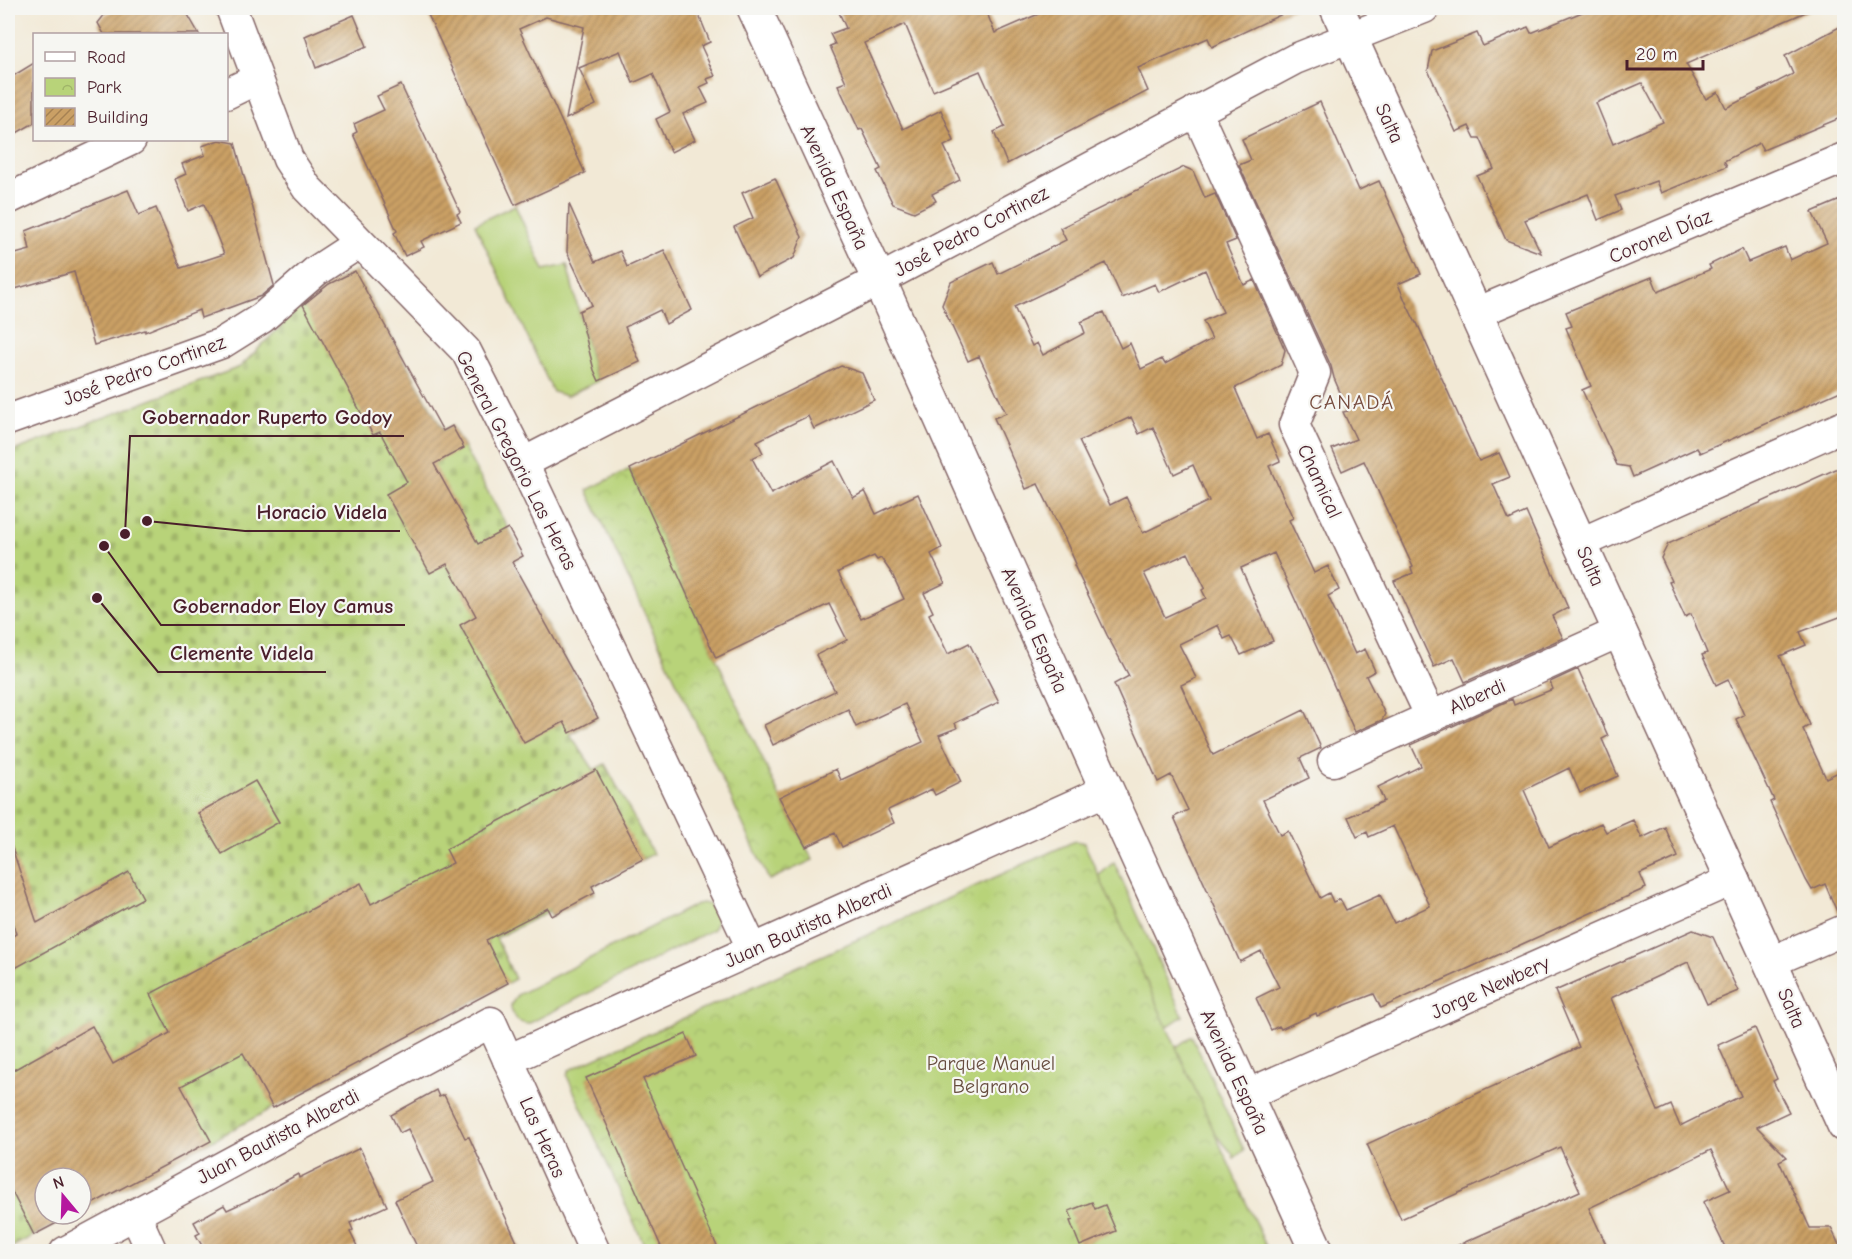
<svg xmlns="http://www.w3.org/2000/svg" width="1852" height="1259" viewBox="0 0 1852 1259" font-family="'Comic Neue',sans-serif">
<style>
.grass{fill:#b8d379;stroke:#817952;stroke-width:1.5}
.cemetery{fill:url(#cemetery-stones);stroke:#817952;stroke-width:1.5}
.park{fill:url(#park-crowns);stroke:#817952;stroke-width:1.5}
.building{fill:url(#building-hatch);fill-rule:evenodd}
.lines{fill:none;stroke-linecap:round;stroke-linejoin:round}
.minor-casing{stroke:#856667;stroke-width:33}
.major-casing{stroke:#856667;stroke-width:36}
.minor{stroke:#fff;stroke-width:30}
.major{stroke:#fff;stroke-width:33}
.labels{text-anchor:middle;stroke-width:4.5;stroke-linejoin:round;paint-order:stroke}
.street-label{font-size:20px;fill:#4a1f2b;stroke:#f6f6f2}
.park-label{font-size:20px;fill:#664c3e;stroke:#f6f6f2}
.neighbourhood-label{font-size:21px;letter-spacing:1.5px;fill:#774c3f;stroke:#f6f6f2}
.leader{fill:none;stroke:#4a1f2b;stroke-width:2}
.callout-dot{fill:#4a1f2b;stroke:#f6f6f2;stroke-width:2}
.callout-label{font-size:21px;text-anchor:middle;font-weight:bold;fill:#4a1f2b;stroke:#f6f6f2;stroke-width:4.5;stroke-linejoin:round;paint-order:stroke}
</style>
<defs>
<pattern id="cemetery-stones" width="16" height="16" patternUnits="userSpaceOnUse" patternTransform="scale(1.5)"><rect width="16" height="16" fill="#b8d379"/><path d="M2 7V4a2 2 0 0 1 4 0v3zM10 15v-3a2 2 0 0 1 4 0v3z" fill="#a0b569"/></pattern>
<pattern id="park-crowns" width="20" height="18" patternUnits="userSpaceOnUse" patternTransform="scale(1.5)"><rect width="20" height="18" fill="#b8d379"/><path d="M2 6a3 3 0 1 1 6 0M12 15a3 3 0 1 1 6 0" fill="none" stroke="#a0b569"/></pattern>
<pattern id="building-hatch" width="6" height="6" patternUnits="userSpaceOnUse" patternTransform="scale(1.5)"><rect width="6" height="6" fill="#caa065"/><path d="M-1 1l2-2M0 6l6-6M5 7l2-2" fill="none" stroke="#a68253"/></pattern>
</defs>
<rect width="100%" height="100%" fill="#f6f6f2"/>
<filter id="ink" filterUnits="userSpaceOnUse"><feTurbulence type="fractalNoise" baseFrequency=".0167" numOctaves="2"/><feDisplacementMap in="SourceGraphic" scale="12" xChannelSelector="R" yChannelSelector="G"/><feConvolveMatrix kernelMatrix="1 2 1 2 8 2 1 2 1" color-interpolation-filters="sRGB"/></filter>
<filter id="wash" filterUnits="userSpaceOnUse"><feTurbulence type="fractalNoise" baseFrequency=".008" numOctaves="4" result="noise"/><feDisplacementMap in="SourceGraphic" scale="24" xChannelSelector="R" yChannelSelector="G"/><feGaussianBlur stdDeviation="1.35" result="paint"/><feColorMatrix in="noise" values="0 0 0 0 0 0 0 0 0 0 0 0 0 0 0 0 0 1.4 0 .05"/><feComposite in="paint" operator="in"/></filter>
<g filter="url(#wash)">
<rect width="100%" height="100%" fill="#f2e9d6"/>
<g class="grass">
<polygon points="515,205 544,270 567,265 594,372 599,381 566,396 553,392 475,224"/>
<polygon points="1114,862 1183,1016 1162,1030 1056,914"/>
<path d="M703 903C717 906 721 920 712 930L528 1024C517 1023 511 1016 511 1005L517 995 697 904Z"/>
<polygon points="1192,1036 1244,1150 1234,1158 1232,1153 1153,1064"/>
</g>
<polygon class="cemetery" points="355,271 443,430 452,426 523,556 512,562 598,718 570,734 594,770 605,764 653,854 592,886 595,893 552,916 549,911 496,938 515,979 476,1000 81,1210 81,1178 45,1178 45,1214 74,1214 8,1249 8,453 240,367 303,304 329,284"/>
<g class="park">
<polygon points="630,469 784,806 813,860 769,880 587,490"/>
<polygon points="1075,841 1084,843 1268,1251 647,1251 567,1076 569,1070"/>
</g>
<g id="blocks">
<g class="building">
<polygon points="118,8 184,8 199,34 104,34 98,23 105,14"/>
<polygon points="425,8 696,8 710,42 701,46 715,76 707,79 709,83 700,87 708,103 683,114 695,140 671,152 656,119 670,112 653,74 633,83 620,51 579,68 596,105 566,119 584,27 546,17 519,29 585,173 515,205"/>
<polygon points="837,8 985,8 995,33 1052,8 1295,8 1212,47 1208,38 1138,68 1148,91 1007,164 994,132 1005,127 980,71 933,91 905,24 864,43 903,129 941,110 954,141 944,146 960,180 932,194 936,201 914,212 893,204 877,171 881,169 862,129 859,130 838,85 846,82 830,46 835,44 830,34 846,28"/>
<path d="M1592 8H1815L1686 64 1706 99 1718 92 1726 108 1793 74 1785 56 1845 24V116L1763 150 1759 143 1724 161 1727 166 1661 193 1656 181 1615 196 1621 210 1598 220 1588 194 1525 220 1541 253 1506 240 1477 176 1494 169 1480 138H1475L1469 126 1456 132 1428 70 1432 51 1477 33 1483 46 1528 27 1531 33ZM1642 83 1663 122 1613 144 1596 103Z"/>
<polygon points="354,15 367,46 316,68 305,36"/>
<polygon points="34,63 34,123 8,138 8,79"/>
<polygon points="401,85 460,212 457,214 461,222 421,241 424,247 405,256 394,233 397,231 353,134 357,132 354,124 384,110 377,96"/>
<polygon points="1320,102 1359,190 1379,181 1421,274 1398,284 1407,305 1416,323 1417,323 1479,461 1499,453 1510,477 1493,484 1509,520 1526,512 1568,608 1552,616 1563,638 1465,682 1454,658 1434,667 1394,581 1413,573 1411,568 1413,567 1364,461 1342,471 1332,449 1356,439 1343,412 1348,411 1334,378 1331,366 1239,165 1251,160 1242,139"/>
<polygon points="219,140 235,143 274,285 261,296 201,318 199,310 145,332 145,330 94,345 74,272 8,291 8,256 30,250 26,231 128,190 139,215 156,208 181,268 224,254 204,204 188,211 175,179 186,174 182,164 205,155 202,146"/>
<path d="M1184 167 1193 171 1205 198 1215 194 1236 240 1226 244 1244 285 1254 280 1285 350 1281 365 1235 388 1257 439 1268 434 1280 461 1269 466 1293 518 1289 520 1314 573 1328 566 1339 590 1328 596 1355 654 1365 649 1375 671 1366 676 1385 714 1382 720 1355 732 1274 553 1241 568 1273 641 1241 655 1231 636 1224 639 1218 625 1179 644 1196 678 1181 685 1213 755 1304 710 1321 748 1300 758 1309 778 1263 800 1280 835 1288 831 1320 898 1329 893 1333 902 1340 899 1346 910 1380 895 1394 923 1430 906 1393 826 1369 837 1367 832 1357 837 1348 817 1384 801 1378 787 1421 766 1411 745 1512 699 1514 705 1553 689 1550 682 1578 669 1608 736 1602 739 1618 776 1580 793 1569 768 1524 790 1549 847 1601 823 1606 832 1633 820 1642 838 1665 827 1678 857 1640 874 1646 888 1381 1008 1374 994 1317 1016 1316 1013 1281 1029 1279 1026 1271 1030 1256 998 1279 987 1261 951 1240 962 1174 817 1188 810 1171 775 1158 782 1114 684 1129 676 1107 635 1074 565 1076 564 1066 541 1038 484 1026 489 994 418 1006 413 979 356 968 361 942 305 951 282 993 262 998 274 1066 240 1060 228ZM1106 263 1122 298 1155 284 1159 292 1205 270 1223 312 1203 321 1212 339 1165 364 1162 359 1141 369 1130 343 1121 348 1104 312 1081 322 1085 333 1043 355 1037 343 1032 346 1014 307ZM1131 417 1139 434 1153 427 1174 474 1193 465 1209 501 1143 533 1126 497 1110 505 1079 441ZM1188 553 1205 588 1202 590 1206 598 1165 617 1144 573Z"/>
<polygon points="775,178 802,237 794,258 757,277 734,227 753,218 742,193"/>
<polygon points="1845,198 1845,389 1700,453 1697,448 1633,477 1629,467 1617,465 1582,390 1591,386 1566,328 1572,326 1566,312 1652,277 1658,292 1711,269 1709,265 1742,249 1748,262 1785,247 1790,260 1827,243 1812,212"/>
<polygon points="569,204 595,262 620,251 627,267 664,250 692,310 666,324 660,310 625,327 640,362 599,381 594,370 579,311 592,305 567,252"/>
<polygon points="355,271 443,431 452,426 464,448 434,464 478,544 508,528 523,556 512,562 598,718 570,733 564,722 524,743 460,625 476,616 464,594 447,564 430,573 386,494 407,482 380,432 373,435 303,305 329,284"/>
<path d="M841 366 862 373 874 400 814 429 808 416 757 441 763 453 752 458 771 494 834 461 853 498 865 491 876 514 918 494 942 548 931 554 945 583 924 593 933 612 929 614 948 654 969 643 999 702 955 723 957 728 939 735 961 782 935 795 932 789 888 810 894 823 842 847 835 833 806 847 779 797 836 769 841 780 923 742 905 704 856 727 848 709 773 745 764 725 835 691 816 655 847 640 829 604 716 658 630 469ZM874 556 877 560 881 558 892 574 904 599 861 619 838 572Z"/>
<polygon points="1845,465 1845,615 1800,632 1806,645 1780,656 1810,725 1803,729 1826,778 1845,769 1845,913 1838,914 1825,884 1812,890 1806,880 1770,802 1774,800 1736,719 1744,715 1728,679 1716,685 1702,655 1707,653 1691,614 1685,617 1669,582 1672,581 1661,558 1668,544"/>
<polygon points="596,770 643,859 592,886 595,893 552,916 548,908 486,940 508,983 273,1108 243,1053 181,1086 211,1141 81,1210 81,1178 45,1178 45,1214 74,1214 34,1235 8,1184 8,1073 92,1026 113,1064 170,1033 150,994 361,883 371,904 453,863 446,849"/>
<polygon points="255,781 279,822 222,854 198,813"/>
<polygon points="11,845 37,923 129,872 143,898 8,972 8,939 16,934 8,907 8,846"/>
<polygon points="1693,930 1713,937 1738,991 1707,1004 1688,962 1611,998 1658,1111 1671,1105 1680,1126 1741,1096 1718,1045 1755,1028 1777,1079 1773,1081 1789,1112 1757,1127 1787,1157 1779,1161 1810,1228 1831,1228 1842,1251 1727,1251 1703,1202 1730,1190 1711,1150 1589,1208 1609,1251 1445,1251 1580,1191 1560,1147 1401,1219 1367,1144 1579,1047 1555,991"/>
<polygon points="686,1034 696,1056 643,1079 719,1251 663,1251 586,1078"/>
<polygon points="436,1090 439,1097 444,1095 465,1138 469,1137 521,1251 419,1251 395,1200 433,1182 408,1129 400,1133 391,1115"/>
<polygon points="360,1148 387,1206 350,1223 353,1230 350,1232 357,1246 344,1251 205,1251 196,1235 200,1233 194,1222 224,1205 227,1210 264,1193 298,1174 299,1178"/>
<polygon points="1092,1202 1095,1209 1105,1205 1116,1231 1080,1246 1070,1221 1073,1220 1069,1211"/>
</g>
</g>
</g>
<g filter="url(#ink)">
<use href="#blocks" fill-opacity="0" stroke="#856667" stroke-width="1.5"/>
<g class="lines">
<g class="minor-casing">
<g id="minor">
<polyline points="231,8 288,159 307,188 466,351 523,463 753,950"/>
<polyline points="226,94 257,79"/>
<polyline points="1196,111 1315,373 1294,425 1431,717"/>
<polyline points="8,199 131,140"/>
<polyline points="1476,313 1844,158"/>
<polyline points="8,420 222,343 262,318 316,271 359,243"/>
<polyline points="523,463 879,280 1295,59 1424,8"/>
<polyline points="1581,543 1844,426"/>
<polyline points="1333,761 1621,631"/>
<polyline points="1771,962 1844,930"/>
<polyline points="508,1060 1107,790"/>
<polyline points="1246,1095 1734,879"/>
<polyline points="135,1214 152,1252"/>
<polyline points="65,1252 491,1022 595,1252"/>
</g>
</g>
<g class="major-casing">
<g id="major">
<polyline points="754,8 879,280 1107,790 1317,1252"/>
<polyline points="1337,8 1844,1125"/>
</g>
</g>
<use href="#minor" class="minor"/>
<use href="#major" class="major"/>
</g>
</g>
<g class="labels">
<g class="street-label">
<text transform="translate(1390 123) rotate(65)" y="7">Salta</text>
<text transform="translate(835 187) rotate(65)" y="7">Avenida España</text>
<text transform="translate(971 231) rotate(-28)" y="7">José Pedro Cortinez</text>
<text transform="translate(1660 236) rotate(-23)" y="7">Coronel Díaz</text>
<text transform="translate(144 370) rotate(-20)" y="7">José Pedro Cortinez</text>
<text transform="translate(517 460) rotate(63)" y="7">General Gregorio Las Heras</text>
<text transform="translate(1320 481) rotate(65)" y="7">Chamical</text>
<text transform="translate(1591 566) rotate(66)" y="7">Salta</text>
<text transform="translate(1035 630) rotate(66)" y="7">Avenida España</text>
<text transform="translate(1477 696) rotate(-24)" y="7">Alberdi</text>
<text transform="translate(808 925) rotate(-24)" y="7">Juan Bautista Alberdi</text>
<text transform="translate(1490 987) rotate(-24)" y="7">Jorge Newbery</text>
<text transform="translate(1792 1008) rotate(66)" y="7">Salta</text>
<text transform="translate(1235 1072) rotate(65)" y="7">Avenida España</text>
<text transform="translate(278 1136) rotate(-28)" y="7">Juan Bautista Alberdi</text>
<text transform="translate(543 1137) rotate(66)" y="7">Las Heras</text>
</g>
<g class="park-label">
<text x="991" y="1070">Parque Manuel<tspan x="991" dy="23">Belgrano</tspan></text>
</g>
<g class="neighbourhood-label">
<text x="1352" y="409">CANADÁ</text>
</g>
</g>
<path class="leader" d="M125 534L130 436H404M147 521L245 531H400M104 546L161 625H405M97 598L158 672H326"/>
<g class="callout-dot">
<circle cx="125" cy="534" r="6"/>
<circle cx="147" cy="521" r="6"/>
<circle cx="104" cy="546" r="6"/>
<circle cx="97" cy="598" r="6"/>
</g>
<g class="callout-label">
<text x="267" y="424">Gobernador Ruperto Godoy</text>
<text x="322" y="519">Horacio Videla</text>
<text x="283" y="613">Gobernador Eloy Camus</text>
<text x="242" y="660">Clemente Videla</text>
</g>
<rect width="1852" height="1259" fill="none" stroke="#f6f6f2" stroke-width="30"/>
<rect x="33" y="33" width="195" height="108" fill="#f6f6f2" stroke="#b1a0a2" stroke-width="1.5"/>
<rect x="45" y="52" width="30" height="9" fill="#ffffff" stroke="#b1a0a2" stroke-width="1.5"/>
<text x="87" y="63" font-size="18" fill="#4a1f2b">Road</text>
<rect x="45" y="78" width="30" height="18" fill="url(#park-crowns)" stroke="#b1a0a2" stroke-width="1.5"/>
<text x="87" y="93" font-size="18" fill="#4a1f2b">Park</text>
<rect x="45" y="108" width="30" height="18" fill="url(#building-hatch)" stroke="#b1a0a2" stroke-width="1.5"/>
<text x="87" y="123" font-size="18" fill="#4a1f2b">Building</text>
<g transform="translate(63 1196) rotate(341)"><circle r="28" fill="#f6f6f2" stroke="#b1a0a2" stroke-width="1.5"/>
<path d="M0-4.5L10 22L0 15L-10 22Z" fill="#b5179e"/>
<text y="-9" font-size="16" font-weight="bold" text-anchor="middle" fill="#4a1f2b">N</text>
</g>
<path d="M1627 60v9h76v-9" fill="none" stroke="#4a1f2b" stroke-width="3"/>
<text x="1636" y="60" font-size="18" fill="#4a1f2b" stroke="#f6f6f2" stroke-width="4.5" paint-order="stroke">20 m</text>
</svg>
